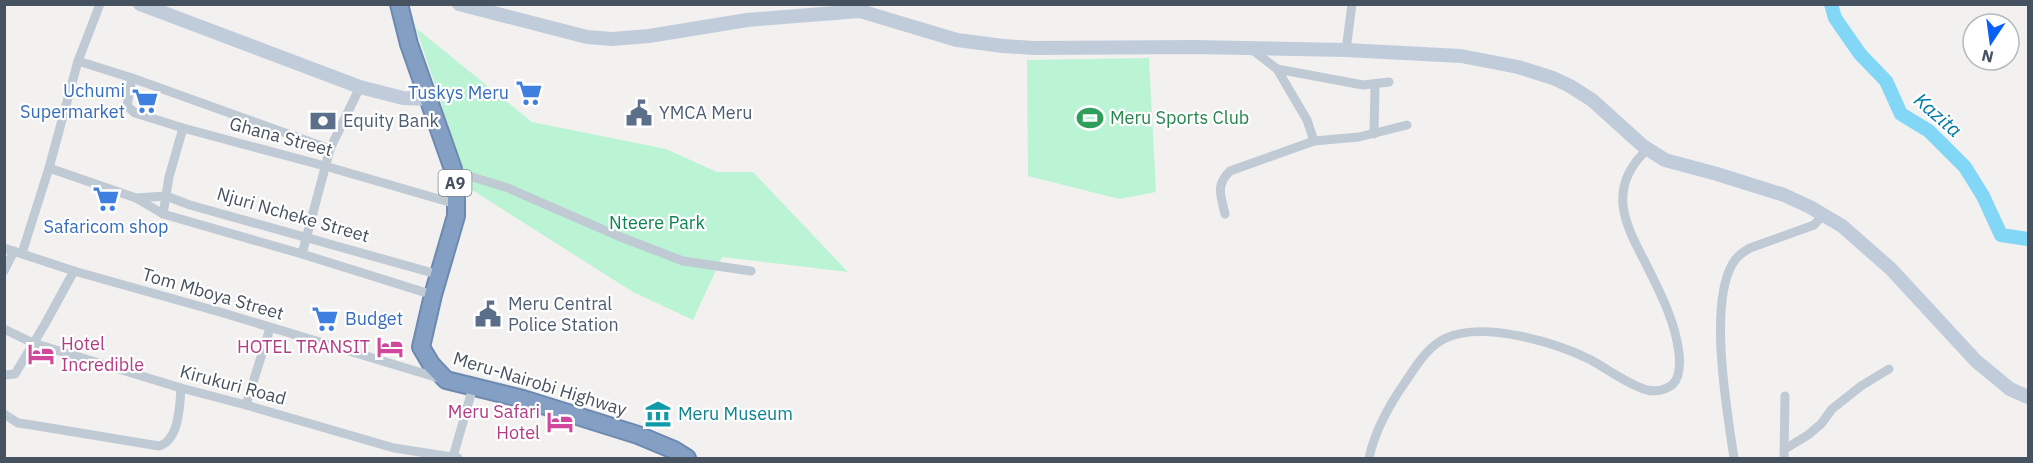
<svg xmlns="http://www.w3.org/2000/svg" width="2033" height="463" viewBox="0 0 2033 463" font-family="'IBM Plex Sans',sans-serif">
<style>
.green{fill:#bbf4d5}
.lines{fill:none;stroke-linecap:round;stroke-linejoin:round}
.river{stroke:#83d7f6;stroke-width:14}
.highway-casing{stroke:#6e89b0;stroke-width:20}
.street{stroke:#c0cad4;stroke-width:9}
.secondary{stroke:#c1ccdb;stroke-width:14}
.highway{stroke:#839fc4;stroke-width:16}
.labels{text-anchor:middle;stroke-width:4.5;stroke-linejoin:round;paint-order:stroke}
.shield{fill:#fff;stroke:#7e8690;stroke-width:1.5}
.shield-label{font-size:16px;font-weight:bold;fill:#465260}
.shop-label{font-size:18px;fill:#366cbe;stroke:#fff;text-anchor:end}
.service-label{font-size:18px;fill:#4e5e75;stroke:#fff;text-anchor:start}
.leisure-label{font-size:18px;fill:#27864d;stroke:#fff;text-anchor:start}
.street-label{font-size:18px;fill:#465260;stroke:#fff}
.park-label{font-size:18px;fill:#0d8551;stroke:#fff}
.hotel-label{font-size:18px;fill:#b23c85;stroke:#fff;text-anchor:end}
.culture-label{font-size:18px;fill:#0d838f;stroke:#fff;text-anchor:start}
.water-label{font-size:20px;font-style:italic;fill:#027ba8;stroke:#fff}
</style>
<rect width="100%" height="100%" fill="#f3f0f0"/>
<g class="green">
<polygon points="416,28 532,122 666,149 717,172 753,172 848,272 722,257 693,320 633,292 469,188"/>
<polygon points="1149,58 1156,192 1119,199 1028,176 1027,60"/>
</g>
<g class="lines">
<polyline class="river" points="1831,4 1835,18 1860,54 1886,81 1901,114 1929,131 1965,167 1983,196 2001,235 2028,239"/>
<g class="highway-casing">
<polyline id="highway" points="399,4 409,44 453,169 456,186 456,216 433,295 421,347 431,364 446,380 523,399 638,435 674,450 687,458"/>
</g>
<g class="street">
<polyline points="1250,48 1277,69 1307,120 1314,141 1359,137 1407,125"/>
<polyline points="1346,50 1352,4"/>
<polyline points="78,61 132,78 330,149"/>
<polyline points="1277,69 1363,85 1389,82"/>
<polyline points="132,78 127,106 135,113 183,128 325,166 456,204"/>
<polyline points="1374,134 1375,85"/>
<polyline points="49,168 136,198 163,214 302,254 433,295"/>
<polyline points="453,171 508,188 618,236 683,261 751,271"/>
<polyline points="136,198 166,196 190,205 440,275"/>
<polyline points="163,214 169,177 183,128"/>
<path d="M1225 214C1221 196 1215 186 1230 171L1314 141"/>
<polyline points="4,248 74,271 220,312 442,379"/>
<polyline points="22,253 49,168 78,61 100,4"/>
<polyline points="302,254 330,149 360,87"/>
<polyline points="4,271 14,251"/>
<polyline points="4,329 33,343 181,388 246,405 394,448 458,458"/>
<polyline points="4,375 15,374 45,324 74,271"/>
<polyline points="246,405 270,328"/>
<path d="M4 414 18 423 32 425 159 446C179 441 180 405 181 388"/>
<polyline points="1785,449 1808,435 1821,424 1832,409 1861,386 1889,369"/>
<polyline points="453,457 473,387"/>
<path d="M1369 458C1375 430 1389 405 1406 381 1416 366 1428 346 1446 338 1484 321 1555 342 1591 360 1609 370 1627 384 1647 390 1656 392 1666 390 1673 384 1680 377 1680 363 1679 353 1675 320 1659 290 1644 260 1635 243 1625 224 1623 205 1621 182 1631 164 1648 149"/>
<path d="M1734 458C1727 411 1708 304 1733 263 1737 256 1743 252 1750 248L1814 225 1824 214"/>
<polyline points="1784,458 1785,396"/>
</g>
<g class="secondary">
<polyline points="140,4 360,87 403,98 429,99"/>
<polyline points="459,4 587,37 612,39 649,36 747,20 860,11 957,40 1003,46 1034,48 1194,47 1346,50 1461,56 1518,67 1553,78 1570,86 1592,100 1643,146 1665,160 1717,174 1784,195 1810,207 1842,226 1891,269 1976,361 2010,389 2028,397"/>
</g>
<use href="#highway" class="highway"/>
</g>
<defs>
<g id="supermarket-bare" transform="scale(2.07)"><path d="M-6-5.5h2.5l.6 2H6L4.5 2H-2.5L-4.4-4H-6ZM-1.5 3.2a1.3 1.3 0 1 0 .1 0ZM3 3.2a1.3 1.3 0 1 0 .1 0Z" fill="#3f7fe0" stroke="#fff" stroke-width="2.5" paint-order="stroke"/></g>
<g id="civic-bare" transform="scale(2.07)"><path d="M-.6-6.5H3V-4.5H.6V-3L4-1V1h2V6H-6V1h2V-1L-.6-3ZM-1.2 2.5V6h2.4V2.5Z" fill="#5c6f8a" stroke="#fff" stroke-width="2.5" paint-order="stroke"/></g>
<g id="stadium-bare" transform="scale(2.07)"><path d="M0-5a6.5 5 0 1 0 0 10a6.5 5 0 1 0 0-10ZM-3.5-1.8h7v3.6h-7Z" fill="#2e9e5b" stroke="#fff" stroke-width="2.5" paint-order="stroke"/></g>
<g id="bank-bare" transform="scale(2.07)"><path d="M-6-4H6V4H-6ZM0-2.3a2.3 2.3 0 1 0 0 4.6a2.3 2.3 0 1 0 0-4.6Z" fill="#5c6f8a" stroke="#fff" stroke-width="2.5" paint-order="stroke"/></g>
<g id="hotel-bare" transform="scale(2.07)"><path d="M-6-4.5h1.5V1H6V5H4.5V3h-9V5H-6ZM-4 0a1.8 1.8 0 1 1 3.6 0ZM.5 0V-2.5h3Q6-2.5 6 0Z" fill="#d1479c" stroke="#fff" stroke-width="2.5" paint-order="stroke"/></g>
<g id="museum-bare" transform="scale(2.07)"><path d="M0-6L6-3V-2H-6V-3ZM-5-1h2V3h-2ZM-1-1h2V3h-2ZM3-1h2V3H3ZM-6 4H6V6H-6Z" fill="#0f9aa8" stroke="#fff" stroke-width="2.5" paint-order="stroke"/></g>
</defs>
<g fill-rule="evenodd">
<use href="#supermarket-bare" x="529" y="93"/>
<use href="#supermarket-bare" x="145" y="101"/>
<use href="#civic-bare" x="639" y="113"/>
<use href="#stadium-bare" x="1090" y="118"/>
<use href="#bank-bare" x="323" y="121"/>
<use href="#supermarket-bare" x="106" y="199"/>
<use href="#civic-bare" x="488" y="314"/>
<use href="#supermarket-bare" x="325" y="319"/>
<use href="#hotel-bare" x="390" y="347"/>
<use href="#hotel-bare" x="41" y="354"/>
<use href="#museum-bare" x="658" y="414"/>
<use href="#hotel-bare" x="560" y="422"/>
</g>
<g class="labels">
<rect class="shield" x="438.5" y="170" width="33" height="26" rx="4.5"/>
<g class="shield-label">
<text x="455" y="189">A9</text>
</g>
<g class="shop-label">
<text x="125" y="97">Uchumi<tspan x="125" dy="21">Supermarket</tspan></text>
<text x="509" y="99">Tuskys Meru</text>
<text x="106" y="233" text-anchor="middle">Safaricom shop</text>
<text x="345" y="325" text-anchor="start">Budget</text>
</g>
<g class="service-label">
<text x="659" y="119">YMCA Meru</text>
<text x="343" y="127">Equity Bank</text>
<text x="508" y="310">Meru Central<tspan x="508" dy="21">Police Station</tspan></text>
</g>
<g class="leisure-label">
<text x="1110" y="124">Meru Sports Club</text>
</g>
<g class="street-label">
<text transform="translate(281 137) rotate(15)" y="6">Ghana Street</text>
<text transform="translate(293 215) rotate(16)" y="6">Njuri Ncheke Street</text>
<text transform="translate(213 294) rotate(16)" y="6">Tom Mboya Street</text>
<text transform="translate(540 384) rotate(17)" y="6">Meru-Nairobi Highway</text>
<text transform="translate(233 385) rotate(15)" y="6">Kirukuri Road</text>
</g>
<g class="park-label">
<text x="657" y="229">Nteere Park</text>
</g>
<g class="hotel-label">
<text x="61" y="350" text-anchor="start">Hotel<tspan x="61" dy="21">Incredible</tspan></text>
<text x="370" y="353">HOTEL TRANSIT</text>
<text x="540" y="418">Meru Safari<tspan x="540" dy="21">Hotel</tspan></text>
</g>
<g class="culture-label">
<text x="678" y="420">Meru Museum</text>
</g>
<g class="water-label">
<text transform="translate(1938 115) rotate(41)" y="7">Kazita</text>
</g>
</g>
<rect width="2033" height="463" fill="none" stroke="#465260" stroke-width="12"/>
<g transform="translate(1991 42) rotate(193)"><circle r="28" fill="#ffffff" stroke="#b5babf" stroke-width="1.5"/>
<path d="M0-4.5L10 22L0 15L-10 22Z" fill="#0560f8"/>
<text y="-9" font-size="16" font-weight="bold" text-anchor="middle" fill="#465260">N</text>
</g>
</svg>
